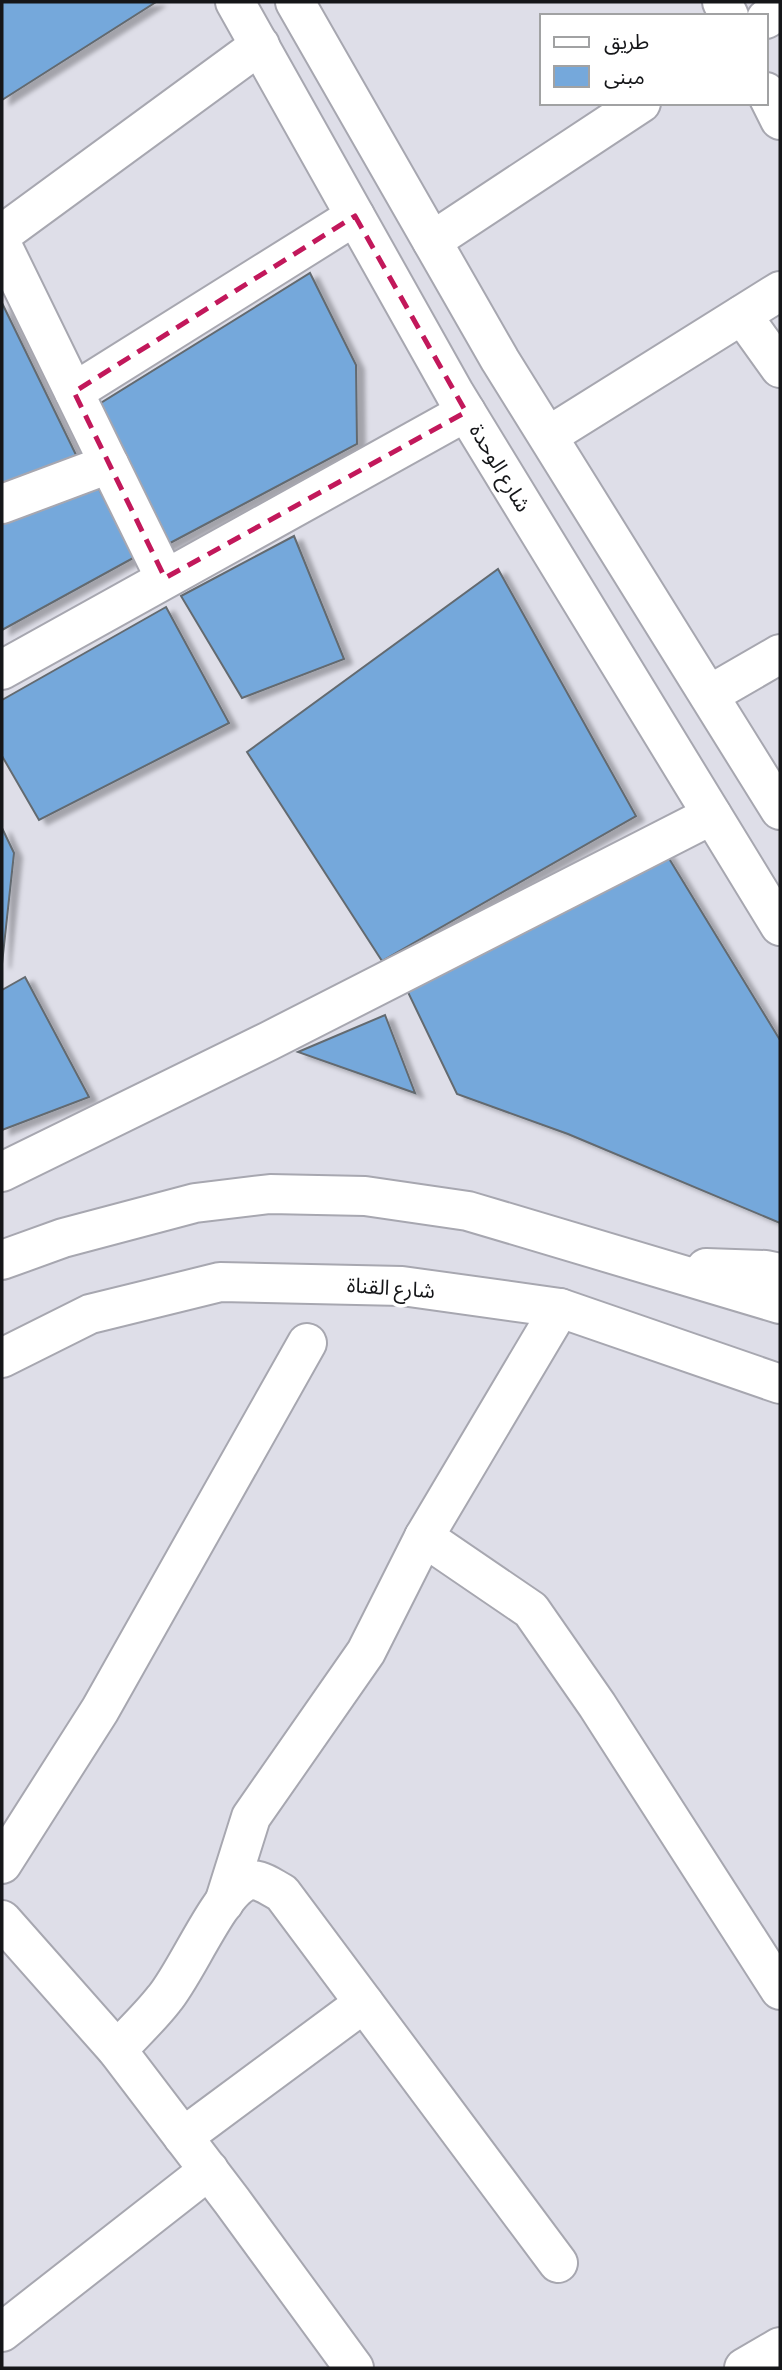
<svg xmlns="http://www.w3.org/2000/svg" width="782" height="2370" viewBox="0 0 782 2370" font-family="Signika,'Noto Sans Arabic',sans-serif">
<style>
.building{fill:#75a8db;stroke:#636a70;stroke-width:2;filter:url(#shadow)}
.lines{fill:none;stroke-linecap:round;stroke-linejoin:round}
.minor-casing{stroke:#a7a7b0;stroke-width:42}
.minor{stroke:#fff;stroke-width:38}
.marked{fill:none;stroke:#c2185b;stroke-width:5;stroke-dasharray:14 9;stroke-linejoin:round}
.labels{text-anchor:middle;stroke-width:7;stroke-linejoin:round;paint-order:stroke}
.street-label{font-size:21px;fill:#151619;stroke:#fff}
</style>
<defs>
<filter id="shadow"><feDropShadow dx="8" dy="4.5" stdDeviation="2" flood-color="#0004"/></filter>
</defs>
<rect width="100%" height="100%" fill="#dedee8"/>
<g class="building">
<polygon points="2,2 156,2 2,100"/>
<polygon points="310,273 356,365 357,444 155,551 96,406"/>
<polygon points="2,303 78,459 2,487"/>
<polygon points="98,487 135,557 2,630 2,524"/>
<polygon points="294,536 344,659 242,698 181,596"/>
<polygon points="498,569 636,816 382,961 247,752"/>
<polygon points="166,607 229,723 39,820 2,756 2,700"/>
<polygon points="2,828 14,853 2,964"/>
<polygon points="665,852 780,1040 780,1223 568,1134 457,1094 405,986"/>
<polygon points="25,977 89,1097 2,1130 2,990"/>
<polygon points="385,1015 415,1093 298,1052"/>
</g>
<g class="lines">
<g class="minor-casing">
<g id="minor">
<polyline points="235,2 455,394 780,926"/>
<polyline points="295,2 500,360 780,810"/>
<polyline points="722,2 729,16"/>
<polyline points="766,19 780,9"/>
<polyline points="766,92 780,120"/>
<polyline points="2,234 260,45"/>
<polyline points="432,241 641,103"/>
<polyline points="2,245 109,464 2,504"/>
<polyline points="742,315 780,368"/>
<polyline points="74,392 355,216"/>
<polyline points="548,436 780,291"/>
<polyline points="109,464 165,578"/>
<polyline points="2,670 466,412"/>
<polyline points="709,695 780,654"/>
<polyline points="2,1172 269,1041 712,815"/>
<polyline points="2,1260 63,1238 195,1203 270,1194 365,1196 468,1211 780,1304"/>
<polyline points="706,1268 766,1270 780,1273"/>
<polyline points="2,1358 90,1314 220,1282 402,1286 560,1308 780,1384"/>
<polyline points="424,1537 531,1610 597,1705 780,1990"/>
<polyline points="2,1864 100,1710 307,1343"/>
<polyline points="224,1903 251,1817 366,1652 424,1537 560,1308"/>
<polyline points="2,1920 117,2050 232,2201 354,2368"/>
<path d="M117 2050C133 2033 150 2017 164 1999 186 1973 217 1898 243 1883 257 1875 270 1887 282 1893L558 2263"/>
<polyline points="183,2137 364,2003"/>
<polyline points="2,2332 209,2170"/>
<polyline points="744,2368 780,2347"/>
</g>
</g>
<use href="#minor" class="minor"/>
</g>
<path class="marked" d="M355 216 466 412 165 578 74 392Z"/>
<g class="labels">
<g class="street-label">
<text transform="translate(500 468) rotate(59)" y="7">شارع الوحدة</text>
<text transform="translate(391 1288) rotate(4)" y="7">شارع القناة</text>
</g>
</g>
<rect width="782" height="2370" fill="none" stroke="#151619" stroke-width="7"/>
<rect x="540" y="14" width="228" height="91" fill="#ffffff" stroke="#a1a2a3" stroke-width="2"/>
<rect x="554" y="37" width="35" height="10" fill="#ffffff" stroke="#a1a2a3" stroke-width="2"/>
<text x="604" y="49" font-size="21" fill="#151619">طريق</text>
<rect x="554" y="66" width="35" height="21" fill="#75a8db" stroke="#a1a2a3" stroke-width="2"/>
<text x="604" y="84" font-size="21" fill="#151619">مبنى</text>
</svg>
